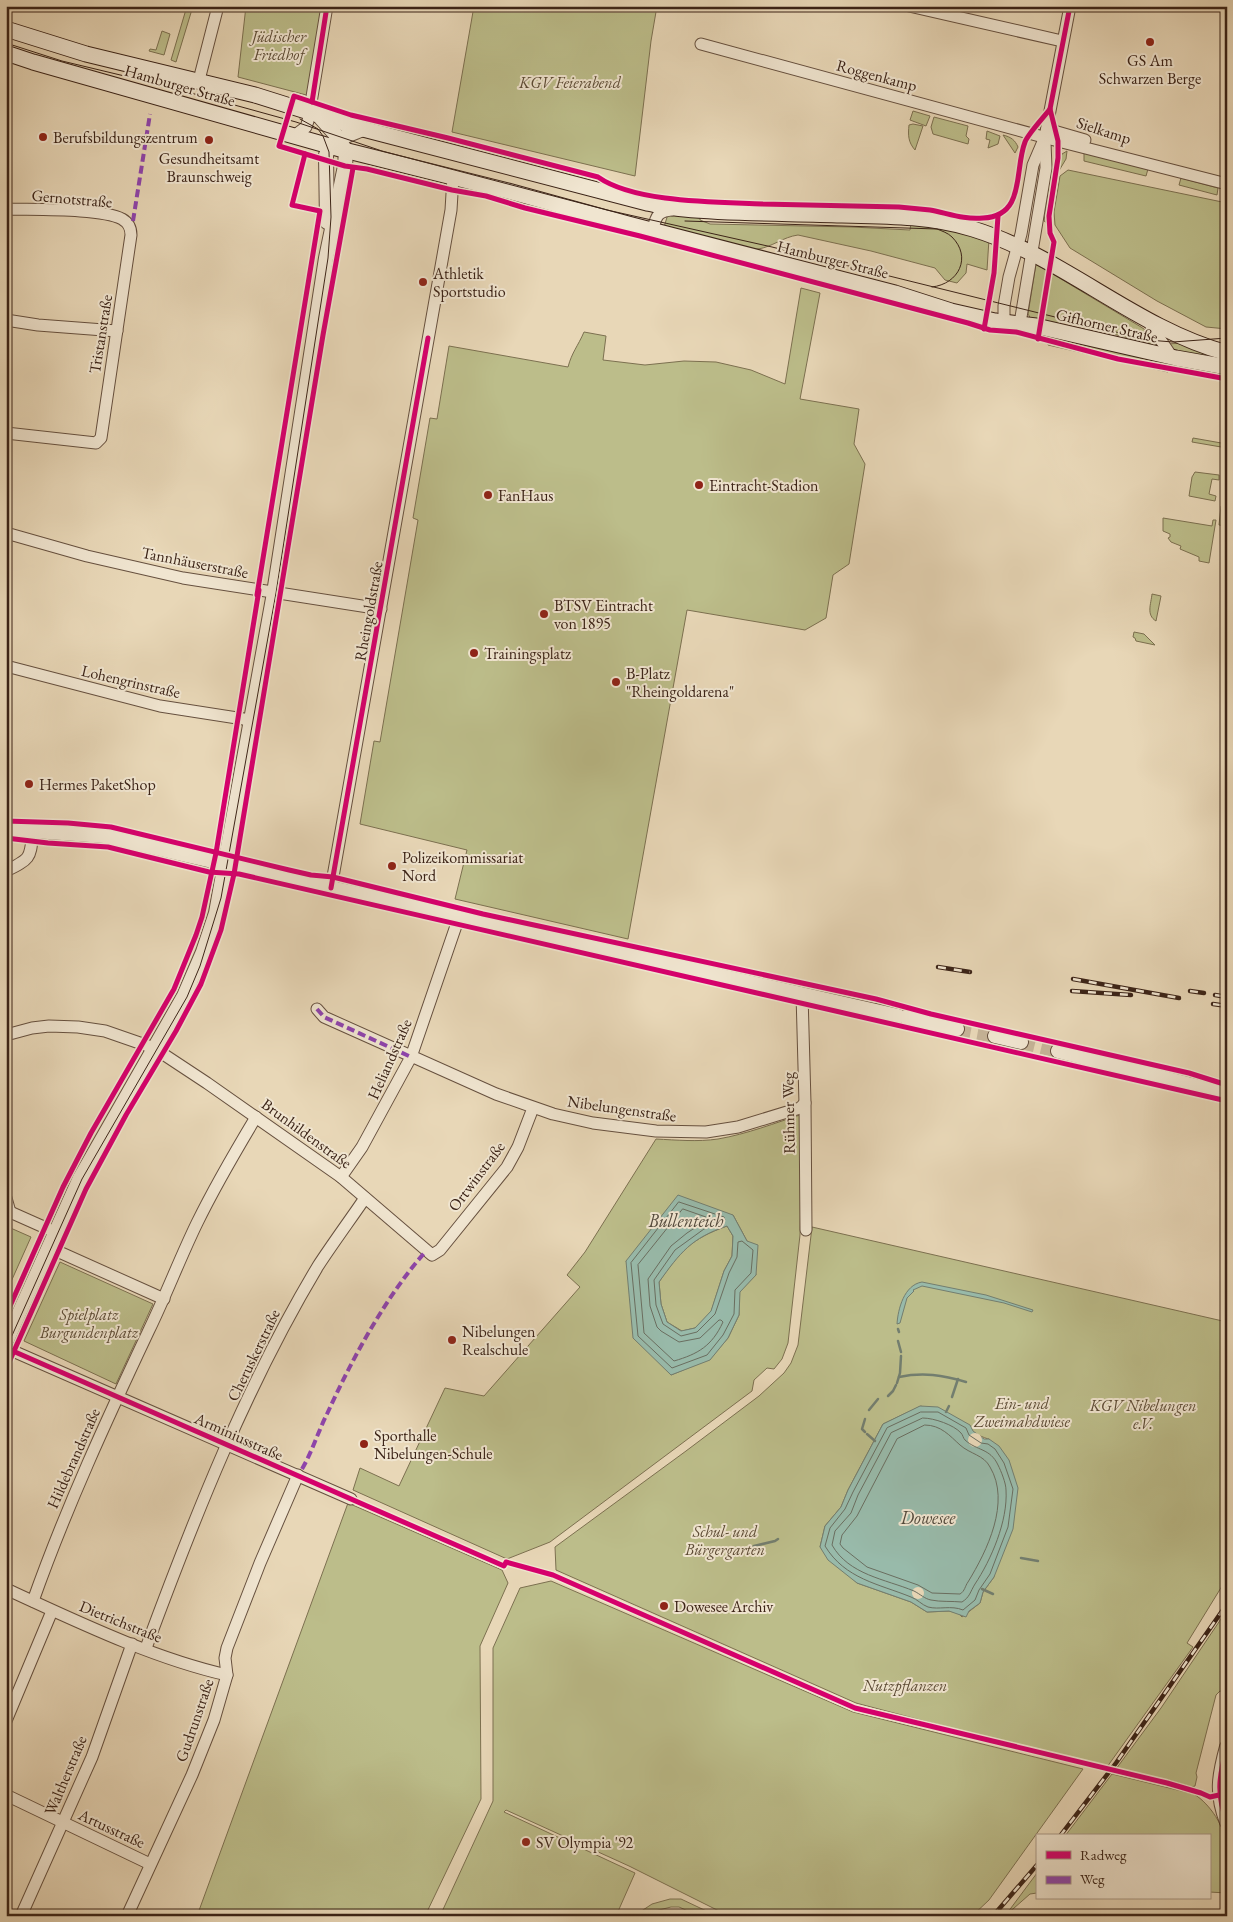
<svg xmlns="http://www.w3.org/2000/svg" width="1233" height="1922" viewBox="0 0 1233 1922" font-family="'EB Garamond',serif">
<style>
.green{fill:#bcbd8a;stroke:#7c7050;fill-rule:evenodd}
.water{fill:#98baaa;stroke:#737e6f;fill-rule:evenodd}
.pier{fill:#e8d7b7}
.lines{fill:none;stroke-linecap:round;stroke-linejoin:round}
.shore{stroke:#6a6e60;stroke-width:1}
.stream{stroke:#737e6f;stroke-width:2.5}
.tertiary-tunnel{stroke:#c5b397;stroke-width:14;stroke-dasharray:14 7;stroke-linecap:butt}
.minor-casing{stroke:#66503f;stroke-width:13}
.tertiary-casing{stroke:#66503f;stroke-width:16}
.secondary-casing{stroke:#3b2317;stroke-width:17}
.minor{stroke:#f0e5d0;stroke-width:11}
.tertiary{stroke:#f0e5d0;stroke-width:14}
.secondary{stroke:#f0e5d0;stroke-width:15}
.tram{stroke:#3b2317;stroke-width:1}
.rail-casing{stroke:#3b2317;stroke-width:4.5}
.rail{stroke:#f0e5d0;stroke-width:2.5;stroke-dasharray:8;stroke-linecap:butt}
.quiet{stroke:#8e44ad;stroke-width:4;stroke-dasharray:8 4;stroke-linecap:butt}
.cycleway-casing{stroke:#f0e5d0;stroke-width:8}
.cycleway{stroke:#d6006c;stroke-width:5}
.poi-dot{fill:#8f2418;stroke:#f0e5d0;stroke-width:2}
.labels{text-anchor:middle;stroke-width:4;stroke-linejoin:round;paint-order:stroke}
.park-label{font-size:16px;font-style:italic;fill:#5b4a34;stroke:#f0e5d0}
.poi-label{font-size:16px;fill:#3b2317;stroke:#f0e5d0;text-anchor:start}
.street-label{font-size:16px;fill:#3b2317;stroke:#f0e5d0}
.water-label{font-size:18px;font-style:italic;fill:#52493c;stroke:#f0e5d0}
</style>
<rect width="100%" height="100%" fill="#e8d7b7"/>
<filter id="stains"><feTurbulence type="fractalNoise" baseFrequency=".004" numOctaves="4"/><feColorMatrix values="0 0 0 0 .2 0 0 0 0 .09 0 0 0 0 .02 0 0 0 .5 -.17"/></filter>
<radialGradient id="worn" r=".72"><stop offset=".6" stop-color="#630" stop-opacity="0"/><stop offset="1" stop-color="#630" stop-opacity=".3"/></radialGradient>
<g class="green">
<polygon points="187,6 193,6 176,62 171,60"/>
<polygon points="246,6 305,6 323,12 310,96 238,77"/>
<polygon points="474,6 657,6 651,41 635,176 452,132"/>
<polygon points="162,31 170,34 164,55 149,51 150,49 156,50"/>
<polygon points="913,111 930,116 926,126 910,120"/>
<polygon points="934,117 968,126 966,136 969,139 968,144 933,134 931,127"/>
<path d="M913 124 923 126 915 150C908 142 908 135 909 125Z"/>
<polygon points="987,131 1000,136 998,144 988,148 990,140 986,139"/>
<path d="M1003 135C1011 137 1015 140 1018 147L1015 153Z"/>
<path d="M1067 151 1066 159 1057 174 1051 221C1049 207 1055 167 1062 154Z"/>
<polygon points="1084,153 1148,169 1146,176 1084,161"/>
<polygon points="1056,162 1047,223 1044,221 1051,173"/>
<polygon points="1068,170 1227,203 1227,329 1206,327 1157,301 1070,248 1055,225 1054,212 1060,176"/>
<polygon points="1181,178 1218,188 1217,195 1179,185"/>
<path d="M668 214 700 218V220L710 224 852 227 910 230 911 223 920 224 989 239 987 270 967 264 966 273 957 283 945 280 935 268 871 251 798 235C783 237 772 247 758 249 740 252 685 233 664 227Z"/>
<path d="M1036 264 1141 327 1166 344 1186 343 1227 358V362C1211 359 1176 357 1166 344L1155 343 1157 349 1151 347 1149 343 1061 321 1059 326 1031 319 1028 314Z"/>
<path d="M801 288 820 293 800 399 859 409 854 444 865 464 849 564 833 575 826 618 805 630 687 610 628 939 455 899 467 850 360 824 374 741 380 742 418 520 413 518 430 418 437 419 449 346 568 367C572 352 578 346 584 332L606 336 603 360 645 365 684 361 716 362 751 370 785 384Z"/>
<polygon points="1050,335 1165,361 1168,368 1121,359 1092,349 1049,339"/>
<polygon points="1048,343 1168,371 1168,372 1048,345"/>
<polygon points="1193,438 1227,444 1227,448 1192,442"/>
<polygon points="1195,472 1219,475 1219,480 1212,479 1209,494 1216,496 1215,501 1189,496 1192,477"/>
<polygon points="1223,505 1227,505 1226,526 1219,525 1221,506"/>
<polygon points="1163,518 1212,526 1213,520 1216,520 1209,563 1199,561 1199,557 1180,549 1181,546 1171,542 1168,538 1170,537 1170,534 1163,531"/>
<path d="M1152 594 1161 596 1156 621C1146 615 1151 604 1152 594Z"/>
<polygon points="1134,632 1144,634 1155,645 1136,641 1135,638 1133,637"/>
<path d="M803 1114 800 1235 788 1343 782 1359 774 1369 767 1368 754 1380 752 1391 550 1542 507 1559 353 1490 360 1468 399 1486 445 1388 484 1396 580 1287 567 1275 585 1252 656 1139C676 1140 698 1142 718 1139 747 1134 775 1123 803 1114ZM733 1215 747 1241 756 1275 739 1292V1315L728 1338 710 1359 671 1375 626 1261Z"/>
<polygon points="6,1226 31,1237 6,1293"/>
<path d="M727 1226 733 1236 732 1256 724 1271 711 1312 695 1328 682 1331 667 1322 661 1304 659 1282C680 1251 691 1239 727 1226Z"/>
<path d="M812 1227 1227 1322V1578L1187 1643 1193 1647 1107 1767 1064 1755 1030 1749 856 1703 556 1570 555 1547 686 1451 759 1396 784 1373 791 1363 798 1345ZM921 1406C931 1411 983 1439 989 1439L994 1577 983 1592 980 1603 962 1617 958 1613 949 1611 927 1612 911 1602 857 1583 820 1547 825 1526 841 1507 848 1490 883 1424Z"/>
<polygon points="60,1262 153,1304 116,1384 24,1341"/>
<polygon points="348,1503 502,1570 508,1583 480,1646 481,1799 425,1916 197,1916"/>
<polygon points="551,1581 853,1712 1083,1769 989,1900 972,1916 729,1916 629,1866 506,1810 504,1812 635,1873 616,1916 440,1916 493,1801 493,1648 520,1588"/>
<polygon points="1227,1610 1227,1693 1220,1691 1216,1695 1196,1773 1197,1777 1195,1786 1191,1787 1171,1781 1116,1769 1161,1708"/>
<path d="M1112 1774 1194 1794C1211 1805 1224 1826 1227 1846 1229 1861 1227 1877 1227 1893L1209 1892V1836H1065Z"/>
<polygon points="1037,1873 1037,1893 1030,1894 1005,1916"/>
<polygon points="670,1899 681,1899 717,1916 699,1916 679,1907 671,1907 655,1911 646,1916 634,1916 652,1904"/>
</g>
<g class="water">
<path d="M678 1195 733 1215 747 1241 758 1245 756 1275 740 1292 739 1315 728 1338 710 1360 671 1375 633 1338 626 1261ZM727 1226 733 1236 732 1256 724 1271 711 1311 695 1328 681 1331 667 1322 661 1304 659 1282C680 1253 691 1238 727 1226Z"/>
<path d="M922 1282 986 1295 1033 1310 1032 1312 1004 1303 922 1286 913 1290 914 1291 907 1298 900 1323 897 1324C898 1309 904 1285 922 1282Z"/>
<polygon points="920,1406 938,1407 970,1425 973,1431 984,1439 989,1439 999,1446 1009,1460 1018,1488 1013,1529 994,1577 983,1592 980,1603 969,1611 966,1617 949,1611 927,1612 911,1602 857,1583 828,1560 820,1547 825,1526 841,1507 848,1490 883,1424"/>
</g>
<g class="pier">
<circle cx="975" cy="1440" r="7"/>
<circle cx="918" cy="1593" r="6"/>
</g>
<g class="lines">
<g class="shore">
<polygon points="679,1202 724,1217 725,1220 704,1229 675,1250 654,1280 656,1305 663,1324 681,1336 697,1332 715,1314 729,1273 737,1257 738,1242 742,1241 753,1250 751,1273 735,1290 734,1314 723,1335 707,1355 672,1368 638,1336 631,1263"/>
<path d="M683 1209 706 1217 707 1220 687 1233 671 1246 648 1279 650 1306 657 1327 661 1331 679 1342 700 1338 719 1320H721L723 1322C712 1346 698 1354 674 1361L644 1333 638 1265Z"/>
<path d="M921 1412H938L966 1428 969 1435 981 1443 988 1444 995 1449 1004 1463 1013 1489 1008 1527 990 1574 979 1590 975 1600 963 1610C951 1605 939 1610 928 1607 922 1605 917 1599 911 1597 879 1584 845 1579 825 1546L830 1528 845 1509 853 1492 887 1428Z"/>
<path d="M923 1418C934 1418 954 1425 961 1433 963 1435 963 1438 965 1440 977 1451 990 1448 998 1465 1001 1471 1006 1483 1006 1490 1008 1521 991 1560 975 1584 970 1592 970 1597 962 1602 952 1601 940 1602 931 1600 925 1599 920 1594 914 1591 885 1579 849 1575 832 1545L835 1531 851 1513 858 1495 891 1433Z"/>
<path d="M925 1425C941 1425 950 1436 960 1445 970 1454 984 1455 990 1467 1011 1502 987 1551 968 1582 965 1586 965 1591 960 1594L932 1593 918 1585 867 1567 843 1548 840 1544 842 1535 857 1516 897 1439Z"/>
</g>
<g class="stream">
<polyline points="898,1329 899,1332"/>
<polyline points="898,1341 901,1352"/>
<path d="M899 1377C923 1372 943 1375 966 1382"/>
<polyline points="897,1383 900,1373 901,1356"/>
<polyline points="888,1396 893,1391 896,1385"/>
<polyline points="952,1397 958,1379"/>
<polyline points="869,1410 878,1399"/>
<polyline points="946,1412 949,1406"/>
<polyline points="865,1432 862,1429 865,1419"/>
<polyline points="867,1434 875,1441"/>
<polyline points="752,1548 754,1546 775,1541 778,1539"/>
<polyline points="1021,1558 1038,1561"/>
<polyline points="982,1589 993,1594"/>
</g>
<g class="tertiary-tunnel">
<polyline points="957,1029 995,1036"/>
<polyline points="1021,1042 1058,1051"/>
</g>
<g class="minor-casing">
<g id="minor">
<polyline points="909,6 1062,41"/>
<polyline points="701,44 1058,141 1227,184"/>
<polyline points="199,80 218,6"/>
<polyline points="1047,129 1085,140"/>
<polyline points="294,136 306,127 308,121 327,6"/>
<path d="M6 209C33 210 101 208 122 219 129 223 131 228 131 235L101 438 96 443 6 433"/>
<path d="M653 229C656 216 658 211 672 210"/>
<polyline points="6,320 38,325 117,331"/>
<polyline points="1148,321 1172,357"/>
<polyline points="1004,322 1004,306 1009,277 1021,234 1033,165 1045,137 1070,6"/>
<polyline points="1020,323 1046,168 1045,142"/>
<polyline points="6,533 87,556 183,578 381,609"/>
<polyline points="6,666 160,706 250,720"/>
<path d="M6 871C32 858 30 858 33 831"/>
<polyline points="331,888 451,210 453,177"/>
<polyline points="802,994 805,1103 806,1230"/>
<polyline points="317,1009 324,1017 496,1094 553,1114 593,1123 656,1131 706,1132 738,1127 800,1108 805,1103"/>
<polyline points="6,1035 32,1028 49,1026 78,1027 105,1031 154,1048 207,1083 341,1177 432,1255 440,1250 507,1167 518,1147 533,1108"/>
<polyline points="341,1177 362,1147 411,1057 459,917"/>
<polyline points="6,1198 10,1212"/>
<polyline points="6,1213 10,1212 55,1232"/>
<polyline points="48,1247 164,1299"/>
<polyline points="6,1348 351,1499"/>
<path d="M6 1589C76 1621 152 1658 227 1675"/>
<path d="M33 1601C66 1508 107 1419 149 1330 166 1295 180 1258 197 1223 215 1186 235 1152 256 1117"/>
<path d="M146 1648C194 1518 246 1386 318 1266 333 1243 350 1220 365 1198"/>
<polyline points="6,1721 52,1611"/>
<polyline points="6,1795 150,1864"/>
<polyline points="21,1916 92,1757 132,1644"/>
<polyline points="127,1916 192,1775 214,1720 227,1675 225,1658 227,1648 260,1563 298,1475"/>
</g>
</g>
<g class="tertiary-casing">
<g id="tertiary">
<path d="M327 222 326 155C331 139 349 135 363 129"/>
<polyline points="6,829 104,836 225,864 898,1016"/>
<polyline points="906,1017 957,1029"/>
<polyline points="995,1036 1021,1042"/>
<polyline points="1058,1051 1227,1094"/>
<polyline points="6,1342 80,1178 184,996 203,952 216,913 274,593 326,258 345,166 346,151 336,135 318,115"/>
<path d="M1227 1747C1219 1776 1216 1794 1227 1822"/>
</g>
</g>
<g class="secondary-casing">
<g id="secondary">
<path d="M6 29 86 54 255 95 363 129 647 203C659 205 671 208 684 209 736 214 790 213 842 215 886 216 931 216 973 229 1064 257 1135 328 1227 353"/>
<polyline points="6,53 33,62 340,149 508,191 628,224 895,293 951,311 995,321 1036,326 1176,358 1227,367"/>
</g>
</g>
<use href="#minor" class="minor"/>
<use href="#tertiary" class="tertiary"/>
<use href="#secondary" class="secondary"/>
<g class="tram">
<polyline points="6,43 62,61 162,85 296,122 382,151 607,210 772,247 1148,340 1173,342 1227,338"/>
<path d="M685 221 937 229C942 231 948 233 952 237 972 257 959 284 932 287"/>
<polyline points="6,1349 82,1179 187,997 200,966 221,898 276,593 328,258 331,217 329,152 323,136 318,129 300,119"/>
</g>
<g class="rail-casing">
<g id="rail">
<polyline points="938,967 970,972"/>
<polyline points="1073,979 1179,998"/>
<polyline points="1072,991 1131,995"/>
<polyline points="1190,991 1204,993"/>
<polyline points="1215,995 1227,997"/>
<polyline points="1213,1004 1227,1006"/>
<polyline points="1060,1836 1116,1763 1227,1604"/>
<polyline points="993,1916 1037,1865"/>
</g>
</g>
<use href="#rail" class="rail"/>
<g class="quiet">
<polyline points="133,221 150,114"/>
<polyline points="317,1009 324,1017 411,1057"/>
<path d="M302 1469C312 1452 318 1432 327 1414 352 1359 386 1296 426 1251"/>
</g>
<g class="cycleway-casing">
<g id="cycleway">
<polyline points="312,102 327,6"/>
<path d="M1050 109C1044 117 1028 134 1025 142 1014 170 1026 216 983 218 964 220 947 213 930 210 919 209 909 208 899 207 853 206 807 205 762 204 717 202 635 203 598 177L448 138 351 115 294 96 279 146 345 166 367 169 452 190 486 196 525 208 640 236 968 323 990 330 1016 332 1118 359 1227 379"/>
<polyline points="984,329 994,273 998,216"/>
<polyline points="1038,339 1054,242 1050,233 1049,216 1058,158 1058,141 1050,109 1070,6"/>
<polyline points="257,595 320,211 292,205 305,154"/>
<polyline points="6,821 68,823 111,827 289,870 311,875 333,877 483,914 876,999 931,1014 1189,1073 1227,1085"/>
<polyline points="6,838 48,843 108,847 209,872 239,874 1227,1101"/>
<polyline points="331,888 428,338"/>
<polyline points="6,1315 63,1187 91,1133 174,989 196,935 202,917 216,853 259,590"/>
<polyline points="6,1348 504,1566 506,1562 553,1575 855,1708 1167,1783 1201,1793 1210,1797 1219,1795"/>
<polyline points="6,1369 86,1189 126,1115 176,1031 201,984 221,930 234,874 323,335 353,168"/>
<path d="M1227 1747C1219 1776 1216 1794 1227 1822"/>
</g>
</g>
<use href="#cycleway" class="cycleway"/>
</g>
<g class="poi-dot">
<circle cx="1150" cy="42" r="5"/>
<circle cx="43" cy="137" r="5"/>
<circle cx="209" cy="140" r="5"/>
<circle cx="423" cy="282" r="5"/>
<circle cx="699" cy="485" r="5"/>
<circle cx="488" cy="495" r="5"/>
<circle cx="544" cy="614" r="5"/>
<circle cx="474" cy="653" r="5"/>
<circle cx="616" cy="682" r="5"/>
<circle cx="29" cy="784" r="5"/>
<circle cx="392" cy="866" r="5"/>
<circle cx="452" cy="1340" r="5"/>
<circle cx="364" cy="1444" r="5"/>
<circle cx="664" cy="1606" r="5"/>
<circle cx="526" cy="1842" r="5"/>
</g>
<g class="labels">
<g class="park-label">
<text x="279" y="42">Jüdischer<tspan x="279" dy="18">Friedhof</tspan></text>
<text x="570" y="88">KGV Feierabend</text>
<text x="89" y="1320">Spielplatz<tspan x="89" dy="18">Burgundenplatz</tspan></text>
<text x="1022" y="1409">Ein- und<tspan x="1022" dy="18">Zweimahdwiese</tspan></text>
<text x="1143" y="1411">KGV Nibelungen<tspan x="1143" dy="18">e.V.</tspan></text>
<text x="725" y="1537">Schul- und<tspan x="725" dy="18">Bürgergarten</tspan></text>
<text x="905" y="1691">Nutzpflanzen</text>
</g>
<g class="poi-label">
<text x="1150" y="66" text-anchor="middle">GS Am<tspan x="1150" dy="18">Schwarzen Berge</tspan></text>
<text x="53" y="143">Berufsbildungszentrum</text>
<text x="209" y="164" text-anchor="middle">Gesundheitsamt<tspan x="209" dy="18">Braunschweig</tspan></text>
<text x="433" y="279">Athletik<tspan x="433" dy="18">Sportstudio</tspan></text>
<text x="709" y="491">Eintracht-Stadion</text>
<text x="498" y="501">FanHaus</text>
<text x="554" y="611">BTSV Eintracht<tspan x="554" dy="18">von 1895</tspan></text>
<text x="484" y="659">Trainingsplatz</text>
<text x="626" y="679">B-Platz<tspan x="626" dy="18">"Rheingoldarena"</tspan></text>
<text x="39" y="790">Hermes PaketShop</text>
<text x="402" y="863">Polizeikommissariat<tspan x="402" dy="18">Nord</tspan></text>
<text x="462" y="1337">Nibelungen<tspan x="462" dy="18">Realschule</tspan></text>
<text x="374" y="1441">Sporthalle<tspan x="374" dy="18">Nibelungen-Schule</tspan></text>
<text x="674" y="1612">Dowesee Archiv</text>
<text x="536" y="1848">SV Olympia '92</text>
</g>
<g class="street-label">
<text transform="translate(877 75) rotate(15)" y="6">Roggenkamp</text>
<text transform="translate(180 85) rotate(16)" y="6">Hamburger Straße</text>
<text transform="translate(1104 130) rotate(18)" y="6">Sielkamp</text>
<text transform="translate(72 198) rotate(5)" y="6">Gernotstraße</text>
<text transform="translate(833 259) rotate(14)" y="6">Hamburger Straße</text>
<text transform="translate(1107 325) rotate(13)" y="6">Gifhorner Straße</text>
<text transform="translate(100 334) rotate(-81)" y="6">Tristanstraße</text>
<text transform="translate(195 562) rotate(11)" y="6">Tannhäuserstraße</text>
<text transform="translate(368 611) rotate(-80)" y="6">Rheingoldstraße</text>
<text transform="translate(131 681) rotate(13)" y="6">Lohengrinstraße</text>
<text transform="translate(389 1059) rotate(-66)" y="6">Heliandstraße</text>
<text transform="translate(622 1108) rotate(8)" y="6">Nibelungenstraße</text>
<text transform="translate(788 1113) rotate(-91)" y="6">Rühmer Weg</text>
<text transform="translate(307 1133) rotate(36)" y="6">Brunhildenstraße</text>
<text transform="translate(476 1176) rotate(-53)" y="6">Ortwinstraße</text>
<text transform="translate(253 1355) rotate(-64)" y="6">Cheruskerstraße</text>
<text transform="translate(239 1436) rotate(24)" y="6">Arminiusstraße</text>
<text transform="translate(73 1458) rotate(-66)" y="6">Hildebrandstraße</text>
<text transform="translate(121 1621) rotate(22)" y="6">Dietrichstraße</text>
<text transform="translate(194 1720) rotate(-71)" y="6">Gudrunstraße</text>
<text transform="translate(65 1775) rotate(-67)" y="6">Waltherstraße</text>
<text transform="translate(112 1828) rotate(25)" y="6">Artusstraße</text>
</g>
<g class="water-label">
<text x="686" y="1227">Bullenteich</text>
<text x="928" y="1524">Dowesee</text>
</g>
</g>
<rect width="1233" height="1922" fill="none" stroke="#e8d7b7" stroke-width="25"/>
<rect x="8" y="8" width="1218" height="1907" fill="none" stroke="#3b2317" stroke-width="2.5"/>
<rect x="12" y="12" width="1208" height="1897" fill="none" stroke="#3b2317"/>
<rect x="1036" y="1834" width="175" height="65" fill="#f0e5d0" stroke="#a89786"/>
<rect x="1046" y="1851" width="25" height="8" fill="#d6006c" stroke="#a89786"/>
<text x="1080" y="1860" font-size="15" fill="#3b2317">Radweg</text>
<rect x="1046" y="1876" width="25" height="8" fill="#8e44ad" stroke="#a89786"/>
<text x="1080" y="1884" font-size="15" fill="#3b2317">Weg</text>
<rect width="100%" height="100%" filter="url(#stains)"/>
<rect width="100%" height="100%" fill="url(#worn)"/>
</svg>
